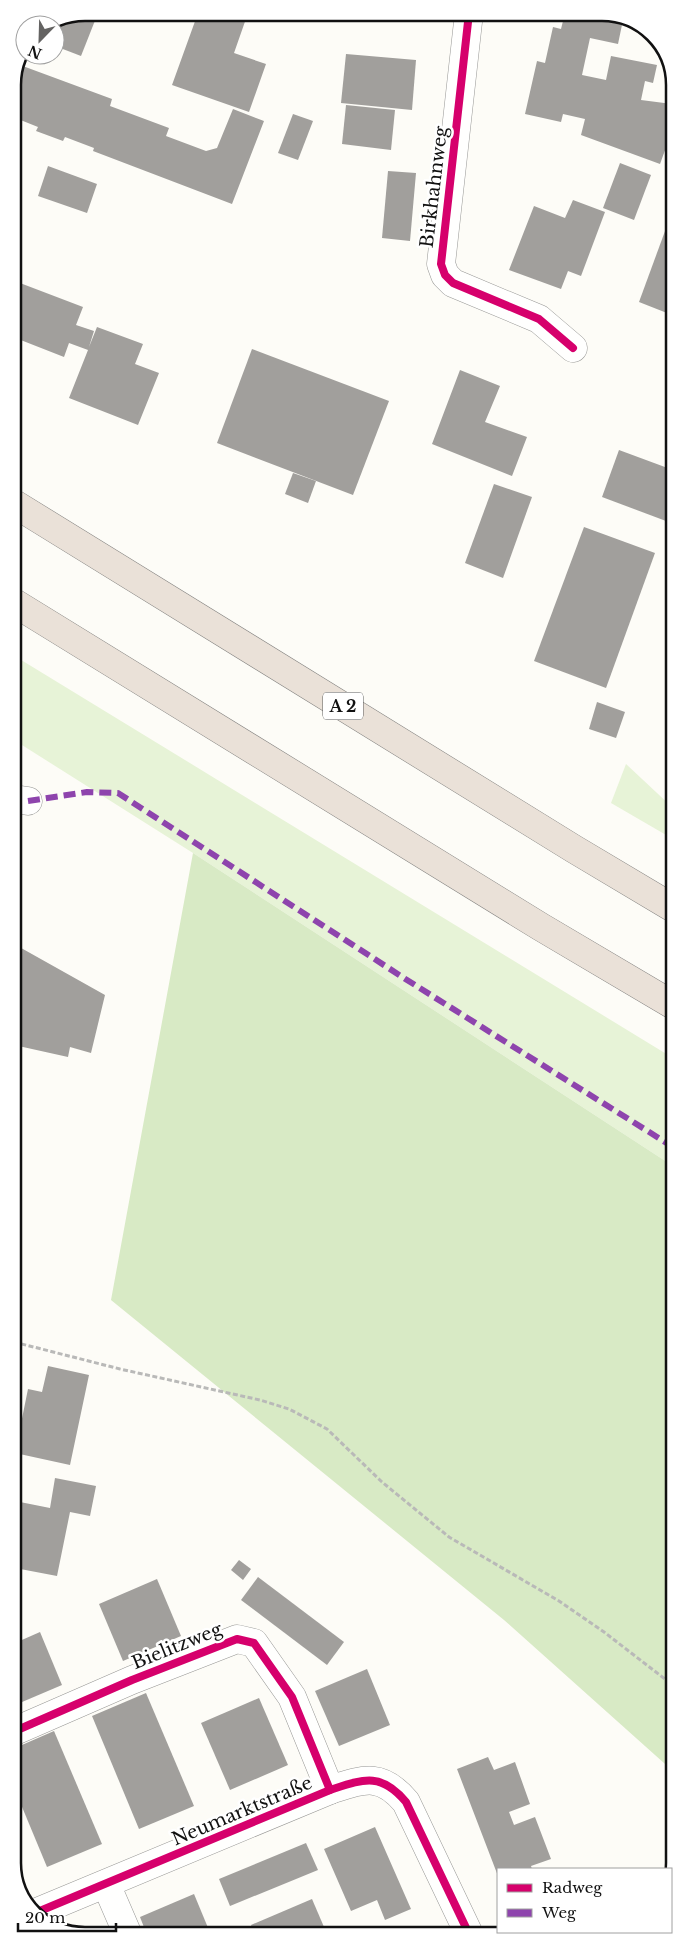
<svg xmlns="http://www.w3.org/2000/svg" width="687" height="1948" viewBox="0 0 687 1948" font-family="'Libre Baskerville',serif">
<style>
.green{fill:#e7f3d7}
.forest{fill:#d8eac5}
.building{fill:#a19f9c}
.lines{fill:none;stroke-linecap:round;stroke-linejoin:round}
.street-casing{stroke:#979795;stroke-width:29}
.highway-casing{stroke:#858482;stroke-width:29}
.path{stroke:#b9b9b8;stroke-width:3;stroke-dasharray:5 2.5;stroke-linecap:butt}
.street{stroke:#fffffe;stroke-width:28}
.highway{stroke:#eae1d8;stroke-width:28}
.quiet{stroke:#8e44ad;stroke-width:6;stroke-dasharray:12 6;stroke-linecap:butt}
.cycleway-casing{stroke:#fff;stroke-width:11}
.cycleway{stroke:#d6006c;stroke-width:8}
.labels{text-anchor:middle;stroke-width:5;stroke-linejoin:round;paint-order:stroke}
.shield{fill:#fff;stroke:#585858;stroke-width:1}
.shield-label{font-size:16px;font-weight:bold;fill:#111}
.street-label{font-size:18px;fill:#111;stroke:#fff}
.rim{fill:none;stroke:#111;stroke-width:2.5}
</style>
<rect width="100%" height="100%" fill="#fdfcf7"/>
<g class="green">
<polygon points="13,655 673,1058 673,1166 193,853 14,740"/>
<polygon points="626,764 673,808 673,839 611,803"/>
</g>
<polygon class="forest" points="193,853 673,1166 674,1772 504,1620 111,1300"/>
<g class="building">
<polygon points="86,12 98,13 81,56 55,46 55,25"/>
<polygon points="198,13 248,13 234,53 266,64 249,112 172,85"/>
<polygon points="565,13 599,13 623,20 618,44 590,38 582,75 606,80 611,56 657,65 653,83 645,81 641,100 672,104 672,131 660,164 581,135 585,119 563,114 561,122 525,114 537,61 545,63 553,27 561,29"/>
<polygon points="346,54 416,60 412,110 341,103"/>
<polygon points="20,65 112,99 110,106 169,128 166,136 206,151 217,148 233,109 264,121 232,204 93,151 94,148 65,137 63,141 36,131 38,127 18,119 16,124 13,122 13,81"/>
<polygon points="346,105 395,110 391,150 342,144"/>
<polygon points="293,114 313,121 298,160 278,153"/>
<polygon points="620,163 651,175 634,220 603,208"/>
<polygon points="48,166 97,184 87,213 38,196"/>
<polygon points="388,171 416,173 410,241 382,238"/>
<polygon points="573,200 605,212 581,276 568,271 561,289 509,270 534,206 565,218"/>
<polygon points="672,212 672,315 639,302"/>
<polygon points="20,283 83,307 76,325 94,331 89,347 97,327 143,344 135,364 159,373 138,425 69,398 88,350 69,343 64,357 13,337 13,303"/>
<polygon points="252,349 389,401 353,495 217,443"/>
<polygon points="460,370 500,386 485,422 527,437 512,476 432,444"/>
<polygon points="619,450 673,470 673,504 666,521 602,497"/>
<polygon points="293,473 316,481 308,503 285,494"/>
<polygon points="494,484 532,497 503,578 465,563"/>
<polygon points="584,527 655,553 606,688 534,661"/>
<polygon points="597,702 625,712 616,738 589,729"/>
<polygon points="14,944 105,995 91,1053 70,1047 68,1057 14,1045"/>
<polygon points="48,1366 89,1375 70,1465 15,1453 28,1389 42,1392"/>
<polygon points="55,1478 96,1486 90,1516 70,1512 57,1576 15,1568 15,1501 50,1508"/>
<polygon points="239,1560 251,1569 243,1580 231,1570"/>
<polygon points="258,1577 344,1642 327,1665 241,1600"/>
<polygon points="157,1579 181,1636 123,1661 99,1604"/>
<polygon points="40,1632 62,1685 15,1705 15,1643"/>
<polygon points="367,1669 390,1725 339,1746 315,1691"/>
<polygon points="146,1693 194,1806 139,1829 92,1716"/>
<polygon points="259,1698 288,1765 230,1790 201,1723"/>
<polygon points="54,1731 102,1844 47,1867 15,1790 15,1748"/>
<polygon points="488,1757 494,1770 515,1762 530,1804 509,1812 514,1825 535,1817 551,1859 531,1866 532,1869 498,1869 498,1876 457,1769"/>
<polygon points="375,1827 411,1909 385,1920 377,1900 351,1911 324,1849"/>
<polygon points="306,1843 318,1870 230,1906 219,1879"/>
<polygon points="194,1894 211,1935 147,1935 140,1917"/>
<polygon points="312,1899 327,1934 255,1935 251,1925"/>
</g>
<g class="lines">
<g class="street-casing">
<g id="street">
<polyline points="469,13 441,264 445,275 453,283 539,319 573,348"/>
<polyline points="14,799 28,801"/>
<polyline points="15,1731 132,1680 237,1639 254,1643 292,1697 330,1790"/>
<polyline points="106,1884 128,1935"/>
<path d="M35 1913 330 1790C364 1779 381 1772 406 1802L469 1934"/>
</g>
</g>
<g class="highway-casing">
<g id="highway">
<polyline points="13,503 574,849 673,908"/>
<polyline points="13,602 541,927 673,1005"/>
</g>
</g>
<polyline class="path" points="14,1342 120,1369 260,1400 289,1409 327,1429 382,1482 449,1537 559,1601 604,1632 674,1686"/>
<use href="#street" class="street"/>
<use href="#highway" class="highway"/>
<polyline class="quiet" points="28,801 87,792 118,793 407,980 673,1147"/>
<g class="cycleway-casing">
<g id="cycleway">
<polyline points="469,13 441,264 445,275 453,283 539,319 573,348"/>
<polyline points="15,1731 132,1680 237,1639 254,1643 292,1697 330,1790"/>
<path d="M35 1913 330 1790C364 1779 381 1772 406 1802L469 1934"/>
</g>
</g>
<use href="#cycleway" class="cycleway"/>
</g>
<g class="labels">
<rect class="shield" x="323" y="692.5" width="40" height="27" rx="4"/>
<g class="shield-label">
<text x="343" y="712">A 2</text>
</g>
<g class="street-label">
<text transform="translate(434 187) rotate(-83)" y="6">Birkhahnweg</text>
<text transform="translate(177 1646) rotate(-22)" y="6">Bielitzweg</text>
<text transform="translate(242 1811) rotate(-23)" y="6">Neumarktstraße</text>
</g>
</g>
<path d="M0 0H687V1948H0ZM85 21H602A64 64 0 0 1 666 85V1863A64 64 0 0 1 602 1927H85A64 64 0 0 1 21 1863V85A64 64 0 0 1 85 21Z" fill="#fff" fill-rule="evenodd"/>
<path class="rim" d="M85 21H602A64 64 0 0 1 666 85V1863A64 64 0 0 1 602 1927H85A64 64 0 0 1 21 1863V85A64 64 0 0 1 85 21Z"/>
<rect x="497" y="1868" width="175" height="65" fill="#ffffff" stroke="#a0a0a0"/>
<rect x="507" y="1884" width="25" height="8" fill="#d6006c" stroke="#a0a0a0"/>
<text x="542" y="1893" font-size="15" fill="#111111">Radweg</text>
<rect x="507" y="1909" width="25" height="8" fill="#8e44ad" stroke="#a0a0a0"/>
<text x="542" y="1918" font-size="15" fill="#111111">Weg</text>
<g transform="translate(40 40) rotate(203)"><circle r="24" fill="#ffffff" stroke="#a0a0a0"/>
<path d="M0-4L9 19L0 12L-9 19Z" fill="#646362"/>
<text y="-8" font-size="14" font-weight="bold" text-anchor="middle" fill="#111111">N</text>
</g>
<path d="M18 1923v8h98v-8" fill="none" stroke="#111111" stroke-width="2.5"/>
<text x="25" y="1923" font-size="15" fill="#111111" stroke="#ffffff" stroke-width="4" paint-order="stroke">20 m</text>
</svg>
